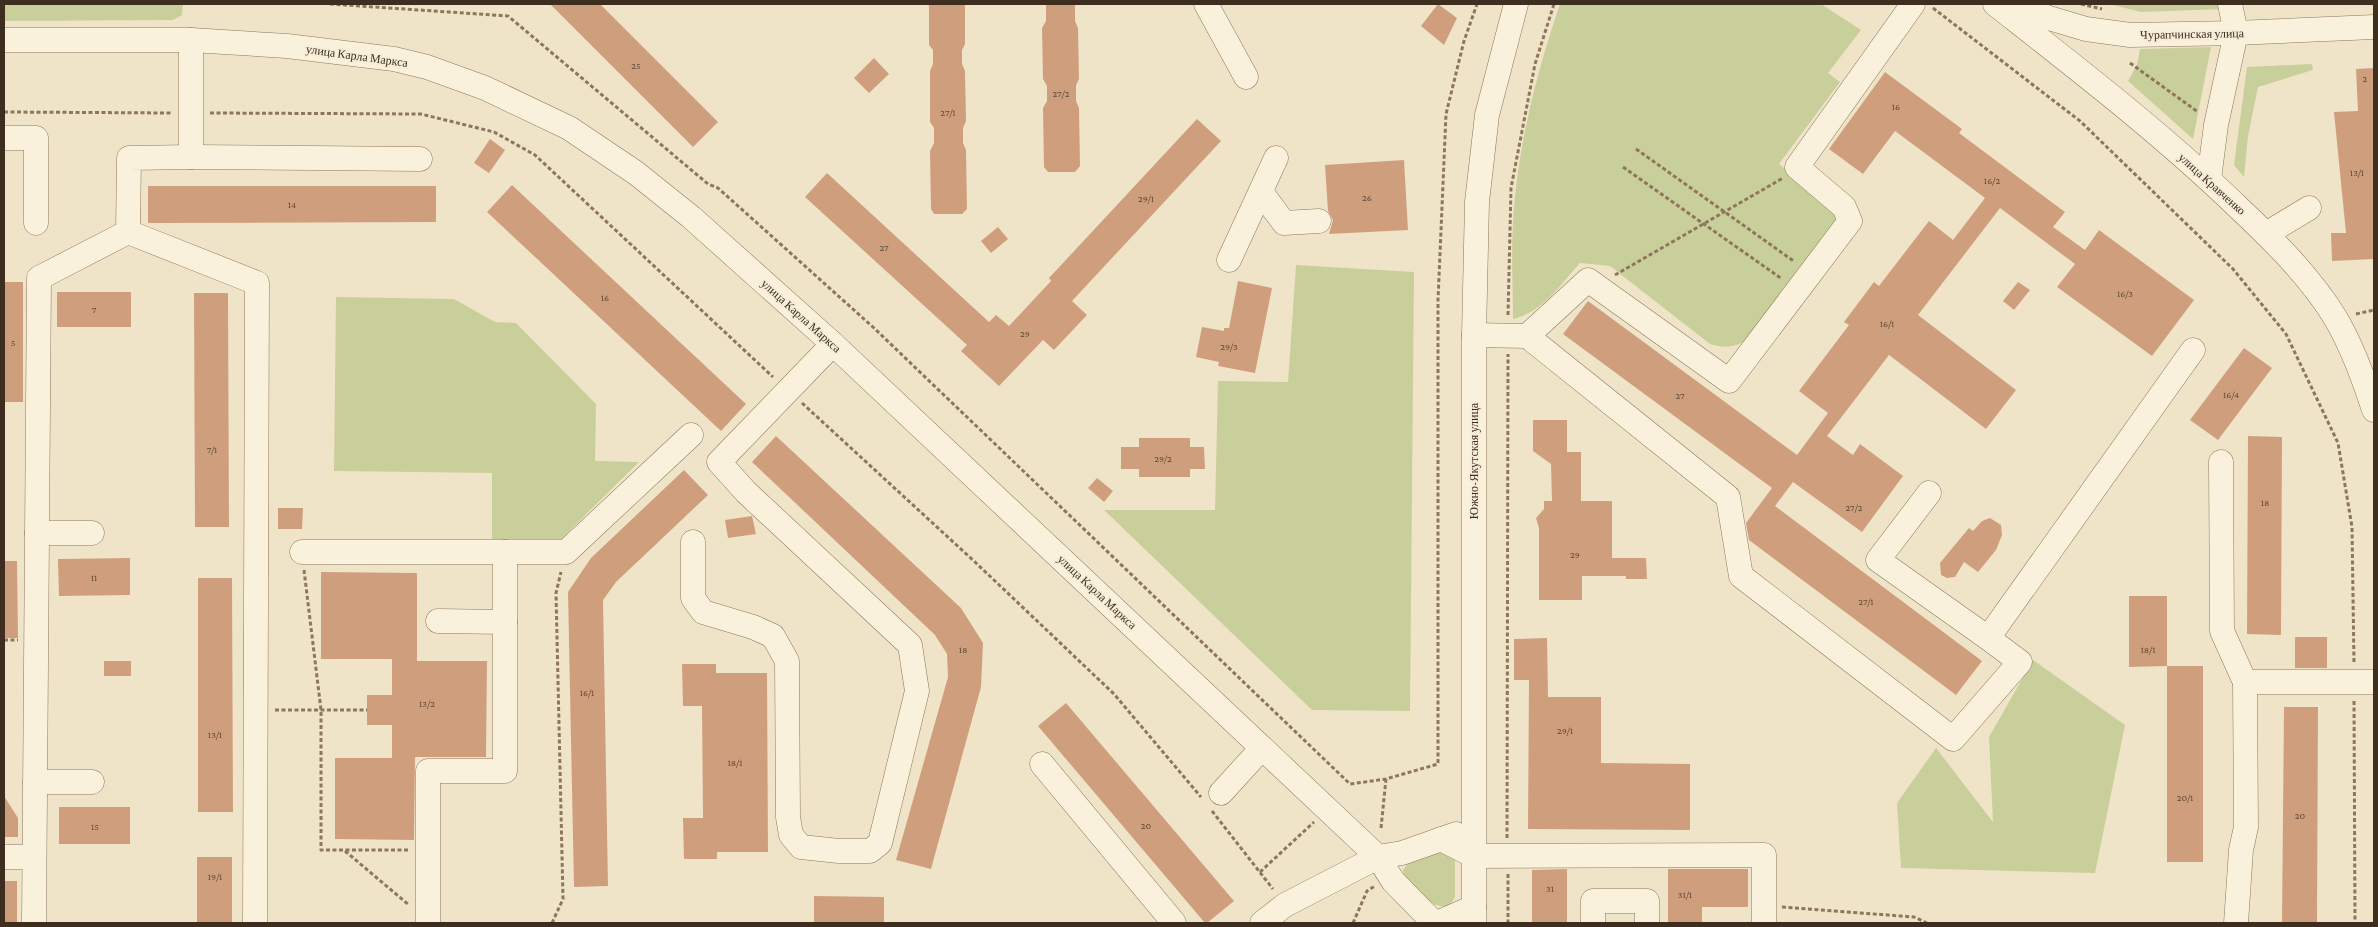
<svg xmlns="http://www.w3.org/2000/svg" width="2378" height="927" viewBox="0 0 2378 927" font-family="'Crimson Pro',serif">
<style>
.green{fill:#c9cf9b}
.building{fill:#cf9f7d}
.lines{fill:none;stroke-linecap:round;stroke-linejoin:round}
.minor-casing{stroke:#8d765c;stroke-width:25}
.path{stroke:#8d765c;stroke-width:3;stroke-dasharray:4 2.5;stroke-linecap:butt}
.minor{stroke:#faf1dc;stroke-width:24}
.labels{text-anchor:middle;stroke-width:4.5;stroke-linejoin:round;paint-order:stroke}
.number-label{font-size:10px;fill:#624a37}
.street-label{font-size:12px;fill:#3d2e20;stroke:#f7eed8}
</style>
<rect width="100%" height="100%" fill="#f0e4c8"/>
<g class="green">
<polygon points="4,4 183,4 182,15 173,20 4,21"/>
<path d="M1560 4H1821L1861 30 1828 73 1840 82 1779 164 1834 210 1840 221 1749 339C1736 347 1725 349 1710 344L1610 266 1580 263C1560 285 1543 312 1513 319 1513 287 1511 255 1513 223 1517 149 1536 74 1560 4Z"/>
<polygon points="2109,4 2223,4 2223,9 2141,12"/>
<polygon points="2211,47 2193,139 2128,81 2137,65 2140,49"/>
<polygon points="2312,64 2313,70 2258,87 2248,136 2244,177 2234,165 2247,67"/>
<polygon points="1296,265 1414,272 1410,711 1312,710 1104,510 1215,510 1218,381 1288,382"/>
<polygon points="336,297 454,299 495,322 516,323 596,404 595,461 639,462 561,539 492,539 492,473 334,471"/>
<polygon points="2033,660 2125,725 2095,873 1901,868 1897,803 1936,748 1993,822 1989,737"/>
<path d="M1442 850 1455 859V897L1449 906C1429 909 1417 891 1404 879L1403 870 1408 863Z"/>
</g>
<g class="building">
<polygon points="550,4 600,4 718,122 693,147"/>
<polygon points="929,4 965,4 965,44 962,50 962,64 965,71 966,121 963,128 963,143 966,150 967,209 962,214 934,214 931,209 930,151 934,143 934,128 930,122 930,71 933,64 933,50 929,45"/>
<polygon points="1046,4 1075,4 1075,21 1078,28 1079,79 1076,85 1076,101 1079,108 1080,166 1075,172 1048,172 1044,167 1043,108 1047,101 1047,86 1043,79 1042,28 1046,21"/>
<polygon points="1438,4 1457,18 1444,45 1421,26"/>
<polygon points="874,58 889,74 869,93 854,78"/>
<polygon points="2374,68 2374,259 2332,261 2331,233 2346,233 2334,112 2358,111 2356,69"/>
<polygon points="1885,72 1962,129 1959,133 2065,212 2053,227 2085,250 2099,230 2194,300 2152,356 2057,287 2075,264 2000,208 1918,315 2016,390 1986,429 1889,355 1827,436 1853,455 1860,444 1903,476 1862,532 1793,482 1775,506 1982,661 1956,695 1749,540 1746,523 1772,488 1563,334 1588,301 1797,455 1828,413 1799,391 1849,325 1844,322 1874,282 1879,286 1929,221 1953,240 1985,198 1895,131 1863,174 1829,149"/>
<polygon points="1197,119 1221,141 1072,301 1087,315 1054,350 1043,340 999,386 961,351 967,345 805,197 827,173 989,322 996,315 1009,326 1051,281 1049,278"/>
<polygon points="490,139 505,150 489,173 474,163"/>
<polygon points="1404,160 1408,230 1329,234 1333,220 1328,211 1325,165"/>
<polygon points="512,185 746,404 721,431 487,212"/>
<polygon points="148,186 436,186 436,222 148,223"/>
<polygon points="998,227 1008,239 991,253 981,241"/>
<polygon points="1238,281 1272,288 1255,373 1218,366 1219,362 1196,357 1202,327 1224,331 1224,328 1229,328"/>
<rect x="4" y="282" width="19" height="120"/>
<polygon points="2018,282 2030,290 2014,310 2003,301"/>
<rect x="57" y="292" width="74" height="35"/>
<polygon points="194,293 228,293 229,527 195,527"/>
<polygon points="2244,348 2272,368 2218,440 2190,420"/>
<polygon points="1533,420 1567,420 1567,452 1581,452 1581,501 1612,501 1612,558 1646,558 1647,579 1626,579 1626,576 1582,576 1582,600 1539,600 1539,528 1536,518 1544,509 1544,501 1552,501 1551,464 1533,451"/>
<polygon points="776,436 961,608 983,643 981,687 931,869 896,860 948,677 947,654 935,635 752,462"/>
<polygon points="2248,436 2282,437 2281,635 2247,634"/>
<polygon points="1139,438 1190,438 1190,447 1204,447 1205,469 1190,469 1190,477 1139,477 1139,469 1121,469 1121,447 1139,447"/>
<polygon points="684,470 708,495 616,582 603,600 608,886 574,887 568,592 591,558"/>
<polygon points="1097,478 1113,491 1104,502 1088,488"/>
<polygon points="278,508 303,508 302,529 278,529"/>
<polygon points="752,516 756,534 728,538 725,520"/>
<polygon points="1990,518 2001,525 2002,535 1996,550 1978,572 1964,562 1955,577 1947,578 1941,575 1940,563 1969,528 1973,531 1982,521"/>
<polygon points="130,558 130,595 59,596 58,559"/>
<polygon points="4,561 17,561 18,638 4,638"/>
<polygon points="321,572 417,573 417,661 487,661 486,757 415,757 414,840 335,839 335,758 392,758 392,725 367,725 367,695 392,695 392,659 321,659"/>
<polygon points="198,578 232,578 233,812 198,812"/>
<polygon points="2129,596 2167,596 2167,666 2129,667"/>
<rect x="2295" y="637" width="32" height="31"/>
<polygon points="1547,638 1548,697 1601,697 1601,763 1690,764 1690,830 1528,829 1529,680 1514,680 1514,639"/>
<rect x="104" y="661" width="27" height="15"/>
<polygon points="682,664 716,664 716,673 767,673 768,852 717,852 717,859 684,859 683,818 703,818 702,706 683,706"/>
<rect x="2167" y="666" width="36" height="196"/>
<polygon points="1066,703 1234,901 1207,923 1205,923 1038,726"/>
<polygon points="2284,707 2318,707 2317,923 2282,923"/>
<polygon points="4,796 18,818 18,837 4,837"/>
<rect x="59" y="807" width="71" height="37"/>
<rect x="197" y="857" width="35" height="66"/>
<polygon points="1567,869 1567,923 1532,923 1532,870"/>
<polygon points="1668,869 1748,869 1748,907 1702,907 1702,923 1668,923"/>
<rect x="4" y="881" width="13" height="42"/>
<polygon points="814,896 884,897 884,923 814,923"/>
</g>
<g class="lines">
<g class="minor-casing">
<g id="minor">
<polyline points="1206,4 1246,77"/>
<path d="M1995 4C2079 70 2165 136 2242 211 2276 243 2312 279 2336 319 2353 348 2364 379 2374 410"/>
<polyline points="2015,4 2049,18 2086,29 2130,35 2236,33 2374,27"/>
<polyline points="4,40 191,40 287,46 394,59 427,67 485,88 569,128 636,173 691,217 833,344 1378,857 1393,881 1434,923"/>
<polyline points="4,138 36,138 36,223"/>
<polyline points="191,157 420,159"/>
<polyline points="2209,179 2216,125 2236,33 2230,4"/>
<polyline points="1261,192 1284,223 1319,221"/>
<polyline points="128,232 257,283 255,923"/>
<polyline points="2266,234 2309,208"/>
<polyline points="1229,260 1276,158"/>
<polyline points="1474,335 1527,336 1728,497 1741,576 1953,739 2020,662 1988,638 2193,350"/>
<polyline points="1527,336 1588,280 1729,381 1850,221 1844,207 1797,167 1913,4"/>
<polyline points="2221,462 2222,631 2245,682"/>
<polyline points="1929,493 1878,560 1988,638"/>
<polyline points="37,533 92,533"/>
<polyline points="693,542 693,598 703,612 753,627 773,636 787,661 788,817 791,835 801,847 839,851 870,851 880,843 917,691 910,645 746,492 719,462 833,344"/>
<polyline points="302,552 566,552 691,435"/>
<polyline points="438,621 505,622"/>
<polyline points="1042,764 1174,923"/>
<polyline points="35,782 92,782"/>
<polyline points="1221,793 1262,748"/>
<polyline points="1441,839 1474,856 1764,855 1764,923"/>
<polyline points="4,857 34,857"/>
<polyline points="34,923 39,278 128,232 129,158 191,157 191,40"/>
<polyline points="428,923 428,771 505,771 505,552"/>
<polyline points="1262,923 1285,905 1378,857 1402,853 1456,834"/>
<polyline points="1437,923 1474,907"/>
<polyline points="1474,923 1474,335 1477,202 1487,115 1516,4"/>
<polyline points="1593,923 1593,901 1647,901 1647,923"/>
<polyline points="2236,923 2241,850 2246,827 2245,682 2374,682"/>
</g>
</g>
<g class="path">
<polyline points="330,4 508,16 708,184 718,188 874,328 1350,784 1386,779 1438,764 1438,300 1446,114 1464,41 1477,4"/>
<polyline points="2081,4 2102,9"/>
<polyline points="1933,8 2080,121 2233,269 2286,334 2338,443 2352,527 2354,663"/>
<polyline points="2130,63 2198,112"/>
<polyline points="4,112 171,113"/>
<polyline points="210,113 421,114 494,132 535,155 773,377"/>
<polyline points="1636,149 1795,262"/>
<polyline points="1623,167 1782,279"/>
<polyline points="1615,275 1783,178"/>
<polyline points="2356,314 2374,310"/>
<polyline points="1508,315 1511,188 1535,64 1554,4"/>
<polyline points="802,403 975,562 1114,694 1201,797"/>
<polyline points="304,570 321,710 321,850 409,850"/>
<polyline points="4,640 18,640"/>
<polyline points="2354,701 2355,923"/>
<polyline points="275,710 367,710"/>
<polyline points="1212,811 1273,889"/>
<polyline points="1381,828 1386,779"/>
<polyline points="1507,838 1508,354"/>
<polyline points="345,851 409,905"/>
<polyline points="1260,872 1314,822"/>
<polyline points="1508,874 1508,923"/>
<polyline points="1782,907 1914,917 1927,923"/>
<polyline points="552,923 563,899 556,593 561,572"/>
<polyline points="1353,923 1367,891 1375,886"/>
</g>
<use href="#minor" class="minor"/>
</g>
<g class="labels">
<g class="number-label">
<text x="636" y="69">25</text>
<text x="2365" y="82">2</text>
<text x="1061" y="97">27/2</text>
<text x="1896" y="110">16</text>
<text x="948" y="116">27/1</text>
<text x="2357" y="176">13/1</text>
<text x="1992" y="184">16/2</text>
<text x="1367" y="201">26</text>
<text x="1146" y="202">29/1</text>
<text x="292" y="208">14</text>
<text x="884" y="251">27</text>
<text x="2125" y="297">16/3</text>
<text x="605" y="301">16</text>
<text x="94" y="313">7</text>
<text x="1887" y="327">16/1</text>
<text x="1025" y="337">29</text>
<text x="13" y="346">5</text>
<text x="1229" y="350">29/3</text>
<text x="2231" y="398">16/4</text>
<text x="1680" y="399">27</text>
<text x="212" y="453">7/1</text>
<text x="1163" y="462">29/2</text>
<text x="2265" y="506">18</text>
<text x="1854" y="511">27/2</text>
<text x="1575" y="558">29</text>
<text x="94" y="581">11</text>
<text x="1866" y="605">27/1</text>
<text x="963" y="653">18</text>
<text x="2148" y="653">18/1</text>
<text x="587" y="696">16/1</text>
<text x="427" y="707">13/2</text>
<text x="1565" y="734">29/1</text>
<text x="215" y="738">13/1</text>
<text x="735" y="766">18/1</text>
<text x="2185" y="801">20/1</text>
<text x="2300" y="819">20</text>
<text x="1146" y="829">20</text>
<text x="95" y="830">15</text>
<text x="215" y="880">19/1</text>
<text x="1550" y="892">31</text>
<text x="1685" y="898">31/1</text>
</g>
<g class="street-label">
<text transform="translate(2192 34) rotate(-1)" y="4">Чурапчинская улица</text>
<text transform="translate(357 56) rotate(8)" y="4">улица Карла Маркса</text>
<text transform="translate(2212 184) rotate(42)" y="4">улица Кравченко</text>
<text transform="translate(801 316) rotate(42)" y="4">улица Карла Маркса</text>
<text transform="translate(1474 461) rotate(-90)" y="4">Южно-Якутская улица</text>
<text transform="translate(1097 592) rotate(43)" y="4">улица Карла Маркса</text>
</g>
</g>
<rect width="2378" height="927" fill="none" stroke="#3d2e20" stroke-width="10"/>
</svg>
